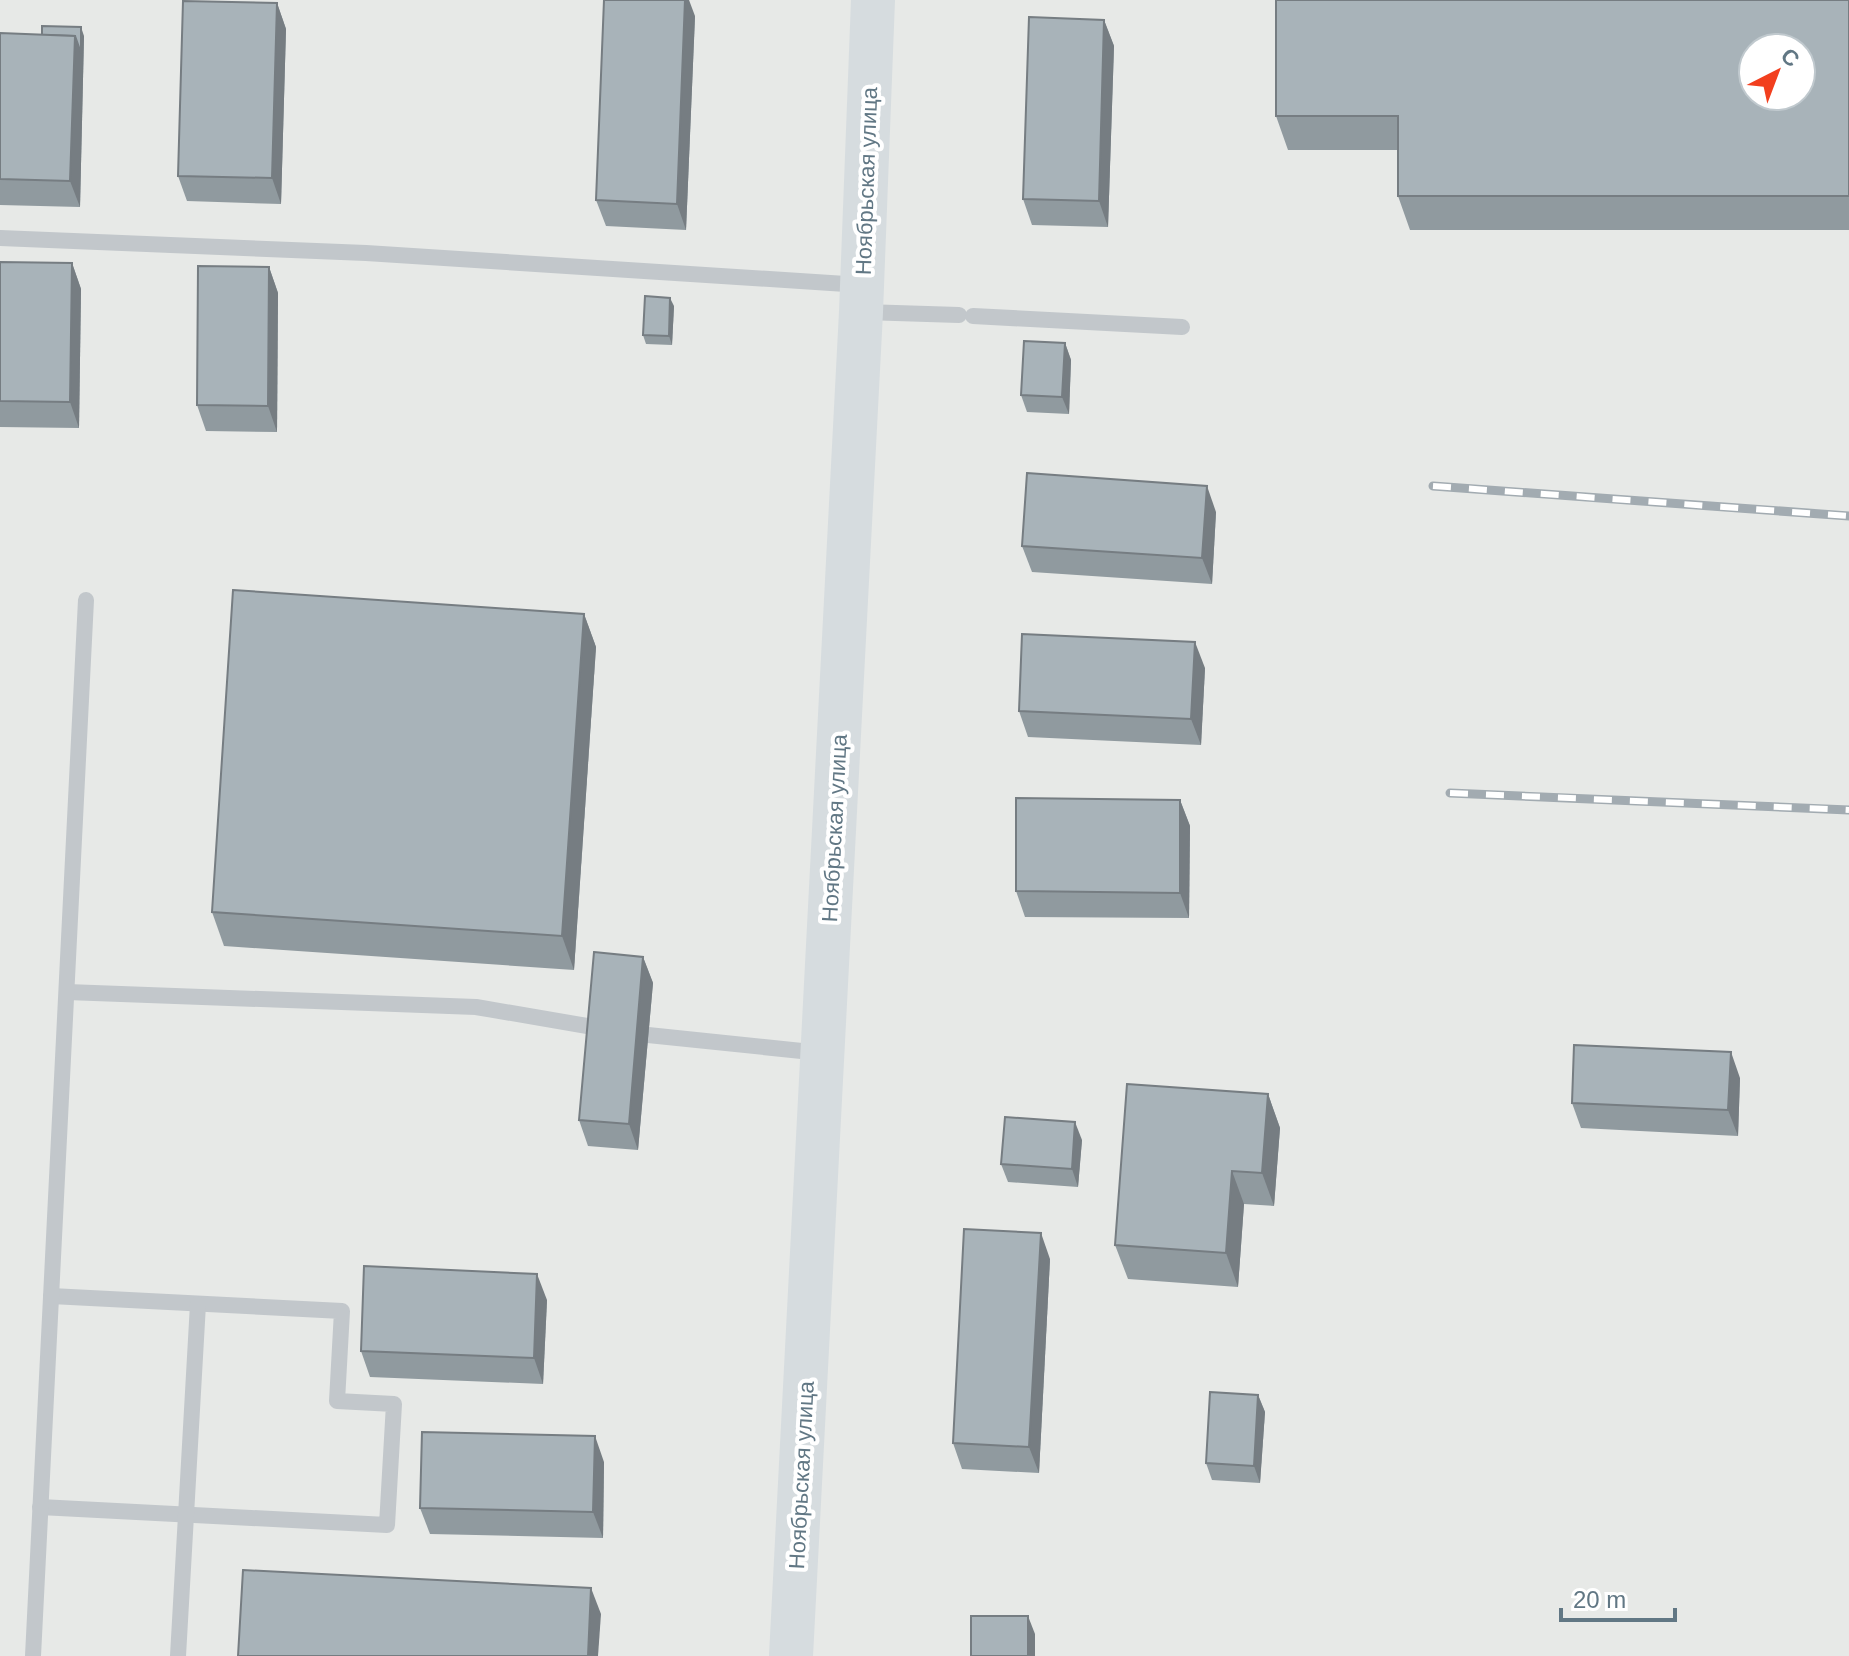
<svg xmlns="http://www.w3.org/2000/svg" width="1849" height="1656" viewBox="0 0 1849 1656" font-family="Helvetica,sans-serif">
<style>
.built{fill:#e7e9e7;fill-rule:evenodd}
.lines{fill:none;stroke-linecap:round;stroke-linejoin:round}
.lane{stroke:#c2c7cb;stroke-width:16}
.secondary{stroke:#d6dcdf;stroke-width:44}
.rail-casing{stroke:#a2abb1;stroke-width:9}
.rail{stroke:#fff;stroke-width:6;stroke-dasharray:18;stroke-linecap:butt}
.wall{fill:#909a9f}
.shaded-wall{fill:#767d82}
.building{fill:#a8b3b9;stroke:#767d82;stroke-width:2;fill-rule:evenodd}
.labels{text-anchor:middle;stroke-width:8;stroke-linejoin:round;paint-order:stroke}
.street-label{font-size:22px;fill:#617784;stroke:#fff}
</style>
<rect width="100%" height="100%" fill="#f9f9f6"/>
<path class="built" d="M0 0H1849V1656H0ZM1753 48H1801V96H1753Z"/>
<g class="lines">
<g class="lane">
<polyline points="0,238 366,253 861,285"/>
<polyline points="864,312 959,315"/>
<polyline points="973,316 1182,327"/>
<polyline points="67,992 476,1007 599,1028"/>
<polyline points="648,1035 821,1053"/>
<polyline points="40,1507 387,1525 394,1404 337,1401 342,1311 51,1296"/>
<polyline points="33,1656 86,600"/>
<polyline points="178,1656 198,1304"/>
</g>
<polyline class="secondary" points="791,1656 861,312 873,0"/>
<g class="rail-casing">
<g id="rail">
<polyline points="1433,486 1849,516"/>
<polyline points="1450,793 1849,810"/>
</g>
</g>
<use href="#rail" class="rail"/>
</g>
<g class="wall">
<polygon points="1849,0 1849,230 1410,230 1398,196 1398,150 1288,150 1276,116"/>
<polygon points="277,3 286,29 281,204 187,201 178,176"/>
<polygon points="695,16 686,230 606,226 596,200"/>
<polygon points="1104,20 1114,46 1108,227 1032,225 1023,199"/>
<polygon points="0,33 84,36 80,207 0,205"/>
<polygon points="0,262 72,263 81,289 79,428 0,427"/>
<polygon points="269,267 278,293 277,432 206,431 197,405"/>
<polygon points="674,306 672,345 646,344 643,335"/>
<polygon points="1065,343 1071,360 1069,414 1027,412 1021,395"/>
<polygon points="1216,512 1212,584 1032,572 1022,546"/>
<polygon points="584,614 596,647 574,970 224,946 212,912"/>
<polygon points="1205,668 1201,745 1028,737 1019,711"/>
<polygon points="1180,800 1190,826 1189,918 1025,917 1016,891"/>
<polygon points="643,957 653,983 638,1150 588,1146 579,1120"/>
<polygon points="1740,1078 1738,1136 1581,1128 1572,1103"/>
<polygon points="1268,1094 1280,1128 1274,1206 1244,1204 1238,1287 1128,1279 1115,1245"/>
<polygon points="1082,1140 1078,1187 1008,1182 1001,1164"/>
<polygon points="1050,1259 1039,1473 962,1469 953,1443"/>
<polygon points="547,1300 543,1384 370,1377 361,1351"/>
<polygon points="1258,1395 1265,1412 1260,1483 1212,1480 1206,1463"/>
<polygon points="604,1462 603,1538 430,1534 420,1508"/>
</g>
<g class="shaded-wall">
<polygon points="685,0 689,0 695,16 686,230 677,204"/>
<polygon points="277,3 286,29 281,204 272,178"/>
<polygon points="1104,20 1114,46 1108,227 1099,201"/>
<polygon points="81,27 84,36 80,207 70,181 75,36"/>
<polygon points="72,263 81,289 79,428 70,402"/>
<polygon points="269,267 278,293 277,432 268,406"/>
<polygon points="670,298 674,306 672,345 669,336"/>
<polygon points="1065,343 1071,360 1069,414 1062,397"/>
<polygon points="1207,486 1216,512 1212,584 1202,558"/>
<polygon points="584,614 596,647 574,970 562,936"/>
<polygon points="1195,642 1205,668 1201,745 1191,719"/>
<polygon points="1180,800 1190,826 1189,918 1180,893"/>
<polygon points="643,957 653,983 638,1150 629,1124"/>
<polygon points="1731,1052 1740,1078 1738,1136 1728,1110"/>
<polygon points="1268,1094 1280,1128 1274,1206 1262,1173"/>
<polygon points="1075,1122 1082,1140 1078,1187 1072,1169"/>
<polygon points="1232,1171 1244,1204 1238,1287 1226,1253"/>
<polygon points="1041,1233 1050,1259 1039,1473 1029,1447"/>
<polygon points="537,1274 547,1300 543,1384 534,1358"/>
<polygon points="1258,1395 1265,1412 1260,1483 1254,1466"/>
<polygon points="595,1436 604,1462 603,1538 593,1512"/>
<polygon points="591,1588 601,1614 598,1656 588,1656"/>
<polygon points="1028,1616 1035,1634 1035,1656 1028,1656"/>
</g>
<g class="building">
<polygon points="604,0 685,0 677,204 596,200"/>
<path d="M1276 0H1849V196H1398V116H1276ZM1753 48H1801V96H1753Z"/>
<polygon points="183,1 277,3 272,178 178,176"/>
<polygon points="1029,17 1104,20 1099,201 1023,199"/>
<polygon points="42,26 81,27 81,53 75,36 42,35"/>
<polygon points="0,33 75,36 70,181 0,179"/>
<polygon points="0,262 72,263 70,402 0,401"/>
<polygon points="198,266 269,267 268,406 197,405"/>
<polygon points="645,296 670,298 669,336 643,335"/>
<polygon points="1024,341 1065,343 1062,397 1021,395"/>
<polygon points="1027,473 1207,486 1202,558 1022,546"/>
<polygon points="233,590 584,614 562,936 212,912"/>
<polygon points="1022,634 1195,642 1191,719 1019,711"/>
<polygon points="1016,798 1180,800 1180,893 1016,891"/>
<polygon points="594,952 643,957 629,1124 579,1120"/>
<polygon points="1574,1045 1731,1052 1728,1110 1572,1103"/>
<polygon points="1127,1084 1268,1094 1262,1173 1232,1171 1226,1253 1115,1245"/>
<polygon points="1005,1117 1075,1122 1072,1169 1001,1164"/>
<polygon points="964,1229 1041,1233 1029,1447 953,1443"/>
<polygon points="364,1266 537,1274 534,1358 361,1351"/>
<polygon points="1210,1392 1258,1395 1254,1466 1206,1463"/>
<polygon points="422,1432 595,1436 593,1512 420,1508"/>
<polygon points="243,1570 591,1588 588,1656 238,1656"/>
<rect x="971" y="1616" width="57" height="40"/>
</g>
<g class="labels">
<g class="street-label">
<text transform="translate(866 181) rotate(-88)" y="8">Ноябрьская улица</text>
<text transform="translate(834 828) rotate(-87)" y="8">Ноябрьская улица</text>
<text transform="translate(801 1475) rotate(-87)" y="8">Ноябрьская улица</text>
</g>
</g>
<g transform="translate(1777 72) rotate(42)"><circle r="38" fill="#ffffff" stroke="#c0c9ce" stroke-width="2"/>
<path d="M0-6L14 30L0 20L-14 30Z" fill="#f23f1e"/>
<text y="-12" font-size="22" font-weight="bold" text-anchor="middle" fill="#617784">С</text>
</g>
<path d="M1561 1608v12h114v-12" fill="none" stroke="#617784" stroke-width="4"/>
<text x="1573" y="1608" font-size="24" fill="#617784" stroke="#ffffff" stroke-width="6" paint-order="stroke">20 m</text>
</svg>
